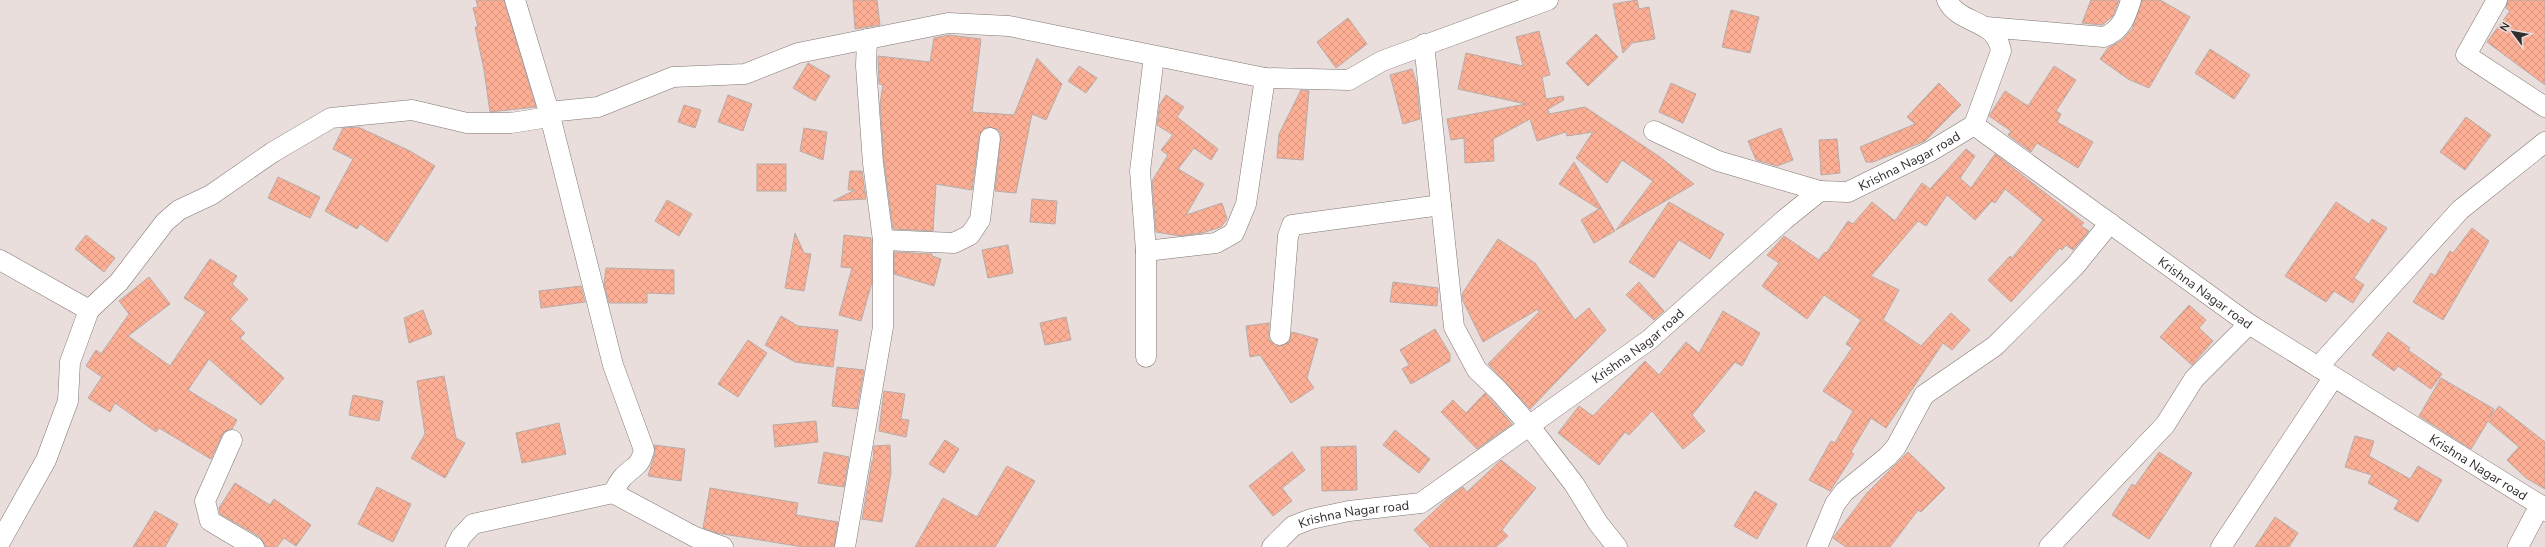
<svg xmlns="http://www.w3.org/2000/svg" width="2545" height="547" viewBox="0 0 2545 547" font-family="'Nunito Sans',sans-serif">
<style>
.building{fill:url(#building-cross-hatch);stroke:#b6aca8}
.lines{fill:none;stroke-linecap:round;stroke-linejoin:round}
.street-casing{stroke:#807673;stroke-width:21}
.street{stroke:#fff;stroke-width:20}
.labels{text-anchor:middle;stroke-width:3.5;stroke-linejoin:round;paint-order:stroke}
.street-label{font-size:13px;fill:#332e2d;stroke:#e9dedb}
</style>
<defs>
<pattern id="building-cross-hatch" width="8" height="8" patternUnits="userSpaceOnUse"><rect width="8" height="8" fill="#fdaf96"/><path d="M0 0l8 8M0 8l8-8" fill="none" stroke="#d99782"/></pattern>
</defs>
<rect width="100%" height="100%" fill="#e9dedb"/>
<g class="building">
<polygon points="476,0 504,0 536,107 490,112 484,70 475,27 478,27 473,8 478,7"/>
<polygon points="853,0 877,0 880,25 855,29"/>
<polygon points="1637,0 1639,9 1649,7 1655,39 1632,43 1623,53 1613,4"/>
<polygon points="2091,0 2119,0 2113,16 2102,25 2082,23"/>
<polygon points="2142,0 2160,0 2190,17 2149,88 2128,79 2100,59 2108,48 2122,40 2132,29"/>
<polygon points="2508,0 2545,0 2545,85 2487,42 2510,11 2506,8"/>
<polygon points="1731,10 1759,17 1750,53 1722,47"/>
<polygon points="1348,18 1367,44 1336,68 1317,42"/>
<polygon points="1539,31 1550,75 1542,77 1546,99 1563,96 1564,100 1548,109 1549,114 1585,107 1660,157 1694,184 1616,230 1653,181 1622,160 1607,183 1576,158 1593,132 1567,136 1566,132 1537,141 1530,119 1493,139 1494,161 1465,163 1464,138 1451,140 1447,119 1526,104 1458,89 1466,53 1523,66 1516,37"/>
<polygon points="1596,34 1618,57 1588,86 1566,63"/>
<polygon points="949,35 981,39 972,112 1014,115 1037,58 1062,84 1046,120 1032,114 1016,193 995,191 1001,134 997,129 986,127 979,137 972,190 936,184 933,231 893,229 884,162 880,103 883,85 879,84 878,56 930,62 934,38"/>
<polygon points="2210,49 2250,75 2234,99 2195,73"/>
<polygon points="808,63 830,76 815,101 793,88"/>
<polygon points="1079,66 1097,78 1086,93 1068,81"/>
<polygon points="2054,66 2076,80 2056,111 2061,114 2057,122 2093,142 2078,168 2037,143 2031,152 2008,135 2011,131 1989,116 2005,91 2028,106"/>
<polygon points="1412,69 1417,85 1420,119 1403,124 1390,75"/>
<polygon points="1671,83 1696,94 1683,123 1659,112"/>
<polygon points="1939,83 1961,105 1925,141 1873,162 1866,162 1860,147 1915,124 1907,117"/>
<polygon points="1301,90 1309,91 1303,160 1277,158 1279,134"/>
<polygon points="728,95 752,104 743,131 718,122"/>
<polygon points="1166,95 1184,107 1177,117 1218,149 1211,160 1194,148 1178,169 1204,184 1186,215 1222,203 1227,219 1221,227 1202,233 1180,236 1156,232 1152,181 1168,155 1161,150 1173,135 1157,125 1160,104"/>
<polygon points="684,105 701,110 695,128 678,122"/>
<polygon points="2466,117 2491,135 2465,170 2440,152"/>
<polygon points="358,127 410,151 435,166 387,242 360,224 357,229 325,211 353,159 333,149 343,128"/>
<polygon points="804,128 827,132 823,160 800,151"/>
<polygon points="1781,128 1793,160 1777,166 1756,160 1748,141"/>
<polygon points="1837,139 1840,173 1821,175 1819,140"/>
<polygon points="1966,149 1975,156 1960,178 1971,188 1995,154 2084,223 2081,226 2089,231 2073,250 2066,245 2062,250 2060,248 2011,302 1988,280 2010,256 2012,258 2043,220 2005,189 1995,203 1992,201 1975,220 1947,195 1926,226 1918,221 1871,276 1899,290 1883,320 1921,346 1951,313 1970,330 1952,350 1943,343 1886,428 1871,418 1851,452 1854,454 1830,491 1809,480 1831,441 1835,443 1853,411 1823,391 1852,348 1846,344 1861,320 1824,295 1807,319 1762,286 1779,263 1767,255 1784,236 1819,260 1824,253 1827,252 1848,221 1853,224 1872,202 1895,221 1922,183 1930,189"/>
<polygon points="1574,162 1615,231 1594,243 1581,220 1599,209 1559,184"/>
<rect x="757" y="164" width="29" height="27"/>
<polygon points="850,171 862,171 866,199 833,201 855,190 848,190"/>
<polygon points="278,177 320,197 310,218 268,198"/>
<polygon points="1032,199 1057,201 1055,224 1030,222"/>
<polygon points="667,200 692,214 679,236 655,221"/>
<polygon points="1669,202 1724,234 1710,259 1679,240 1654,278 1629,262"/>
<polygon points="2336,202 2369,224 2372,219 2387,228 2354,278 2364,285 2353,303 2334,291 2326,302 2285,276"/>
<polygon points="2472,228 2489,241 2443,320 2413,302 2431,273 2435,276 2450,251 2453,253"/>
<polygon points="795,233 804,253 811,254 804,291 785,288"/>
<polygon points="86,235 115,258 104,272 75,249"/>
<polygon points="844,235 871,238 872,282 861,321 839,315 852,268 841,267"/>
<polygon points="1498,239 1535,263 1575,320 1589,308 1606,330 1530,409 1488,364 1539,312 1538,309 1483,342 1463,301 1462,294"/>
<polygon points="1008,245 1013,273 988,278 982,250"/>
<polygon points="894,252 932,254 932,256 941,259 934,286 894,274"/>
<polygon points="210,259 237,276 232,284 248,299 230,319 245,333 240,338 284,378 261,405 209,359 188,390 237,420 232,429 226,431 222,435 211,459 159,428 156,432 115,403 110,412 88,398 102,377 86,366 96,350 101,354 129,314 119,301 149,277 170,304 128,336 170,366 206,312 184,298"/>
<polygon points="606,268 674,270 674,294 647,293 647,303 609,303 604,284"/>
<polygon points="1393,282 1438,288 1437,306 1390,302"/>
<polygon points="1639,282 1664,311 1654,320 1626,295"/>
<polygon points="581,286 585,302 541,308 539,291"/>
<polygon points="2189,305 2206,320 2199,328 2213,341 2192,365 2160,337"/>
<polygon points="423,310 432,334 409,343 404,318"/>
<polygon points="1723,311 1760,333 1742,366 1735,362 1692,415 1705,431 1683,449 1652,411 1629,435 1625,432 1599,465 1558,433 1579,406 1593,416 1645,361 1659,375 1686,342 1699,353"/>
<polygon points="781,316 798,326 838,330 833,367 795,362 765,345"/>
<polygon points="1066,317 1071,340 1045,345 1040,323"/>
<polygon points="1269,323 1269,340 1279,346 1289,342 1292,332 1318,339 1307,378 1314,388 1291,403 1260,355 1250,357 1246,326"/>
<polygon points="1435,329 1450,354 1450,361 1411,384 1402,369 1409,365 1400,350"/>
<polygon points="2388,332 2410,348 2408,350 2442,374 2431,389 2398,366 2394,371 2372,355"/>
<polygon points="748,340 767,353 738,397 718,384"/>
<polygon points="837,367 864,370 857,409 832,406"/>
<polygon points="444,376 456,438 465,443 445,478 411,458 425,434 417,381"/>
<polygon points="2441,378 2494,409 2490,417 2499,406 2545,442 2545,489 2526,478 2507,460 2519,447 2488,421 2471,449 2419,416"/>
<polygon points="884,391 905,394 901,419 909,420 906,437 879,431"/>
<polygon points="1485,393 1512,424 1477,449 1441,412 1453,400 1466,413"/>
<polygon points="353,395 383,401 379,421 349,415"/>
<polygon points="816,421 818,442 775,447 773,425"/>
<polygon points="559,423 566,454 522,463 516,433"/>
<polygon points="1395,430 1430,459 1419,473 1383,445"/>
<polygon points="2355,436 2374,441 2369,456 2410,479 2418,466 2442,480 2418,522 2394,509 2399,500 2368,483 2372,475 2345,467"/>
<polygon points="945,440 959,449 944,473 929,464"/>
<polygon points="654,445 685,449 681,481 648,476 655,453"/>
<polygon points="890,445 891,473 882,522 862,519 872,461 873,462 874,446"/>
<polygon points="1356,446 1357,490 1322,491 1321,447"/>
<polygon points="824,452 849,457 844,487 818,483"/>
<polygon points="1292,452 1305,470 1282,488 1292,501 1273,516 1249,486"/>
<polygon points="1908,452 1945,488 1921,512 1918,510 1890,547 1846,547 1833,538 1867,493"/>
<polygon points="2159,452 2192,473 2149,539 2112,515 2132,484 2135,486"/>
<polygon points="1501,460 1536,488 1502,530 1508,536 1496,547 1430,547 1414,530 1448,498 1463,487 1467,492"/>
<polygon points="1007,466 1035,481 995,547 915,547 943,498 977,517"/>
<polygon points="235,483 270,505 274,499 311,525 296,546 284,538 277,547 266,547 260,537 220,514 219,508"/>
<polygon points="377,487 411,504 393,542 358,524"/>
<polygon points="710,488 798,503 796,515 838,522 834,547 803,547 717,533 703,528"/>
<polygon points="1755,491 1777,504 1757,539 1734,526"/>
<polygon points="155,511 178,524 165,547 133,547"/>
<polygon points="2275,517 2298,533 2289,547 2255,547"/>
</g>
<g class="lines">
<g class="street-casing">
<g id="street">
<polyline points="515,0 549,112"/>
<path d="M1947 0C1960 26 1996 18 2001 51L1974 125"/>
<polyline points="2497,0 2466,55 2545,107"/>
<path d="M1986 27 2104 37C2122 30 2126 16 2131 0"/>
<polyline points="1424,44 1454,327 1477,370 1498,390 1528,424 1574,484 1598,523 1617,547"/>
<polyline points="1654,131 1718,161 1820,191"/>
<polyline points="883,240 954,243 970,235 980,220 990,138"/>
<polyline points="1146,251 1216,243 1234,233 1246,204 1265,78"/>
<polyline points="0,260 89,310"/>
<polyline points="1280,335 1288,236 1292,225 1441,205"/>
<polyline points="1146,357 1146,251 1140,171 1154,56"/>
<polyline points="2318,367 2460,210 2545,142"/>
<polyline points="232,440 205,501 210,521 254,547"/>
<polyline points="613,493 695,537 723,547"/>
<polyline points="0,542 46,460 68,401 70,362 89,310 119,282 165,222 179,210 211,195 273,152 331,118 412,110 467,123 511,123 549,117"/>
<path d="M456 547 461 537 473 524 613 493C616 488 619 481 623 477 634 465 639 469 644 450L613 365 549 112 598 107 673 77 745 74 798 53 948 23 1009 26 1265 78 1349 80 1382 61 1548 0"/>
<polyline points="845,547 883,327 883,240 873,163 866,66 867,39"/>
<path id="s1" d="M1272 547 1293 526 1311 519 1349 511 1421 503 1649 340 1784 220 1820 191 1848 192 1931 151 1974 125 2249 324 2540 505 2545 511"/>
<polyline points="1817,547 1835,504 1844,492 1887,457 1896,447 1924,395 1995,346 2075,266 2110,223"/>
<polyline points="2049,547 2165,425 2194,379 2249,324"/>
<polyline points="2221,547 2333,378"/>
<polyline points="2518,547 2540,505"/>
</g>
</g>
<use href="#street" class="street"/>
</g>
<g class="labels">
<g class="street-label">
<text dy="5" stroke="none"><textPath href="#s1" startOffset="764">Krishna Nagar road</textPath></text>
<text dy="5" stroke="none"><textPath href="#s1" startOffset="1124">Krishna Nagar road</textPath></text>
<text dy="5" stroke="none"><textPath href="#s1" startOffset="428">Krishna Nagar road</textPath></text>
<text dy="5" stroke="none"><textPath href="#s1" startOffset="1448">Krishna Nagar road</textPath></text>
<text dy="5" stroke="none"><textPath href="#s1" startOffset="92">Krishna Nagar road</textPath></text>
</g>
</g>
<g transform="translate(2513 32) rotate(302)" stroke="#e9dedb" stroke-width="3" paint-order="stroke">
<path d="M0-3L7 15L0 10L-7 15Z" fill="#332e2d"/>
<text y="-6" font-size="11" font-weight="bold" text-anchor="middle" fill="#332e2d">N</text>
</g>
</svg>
